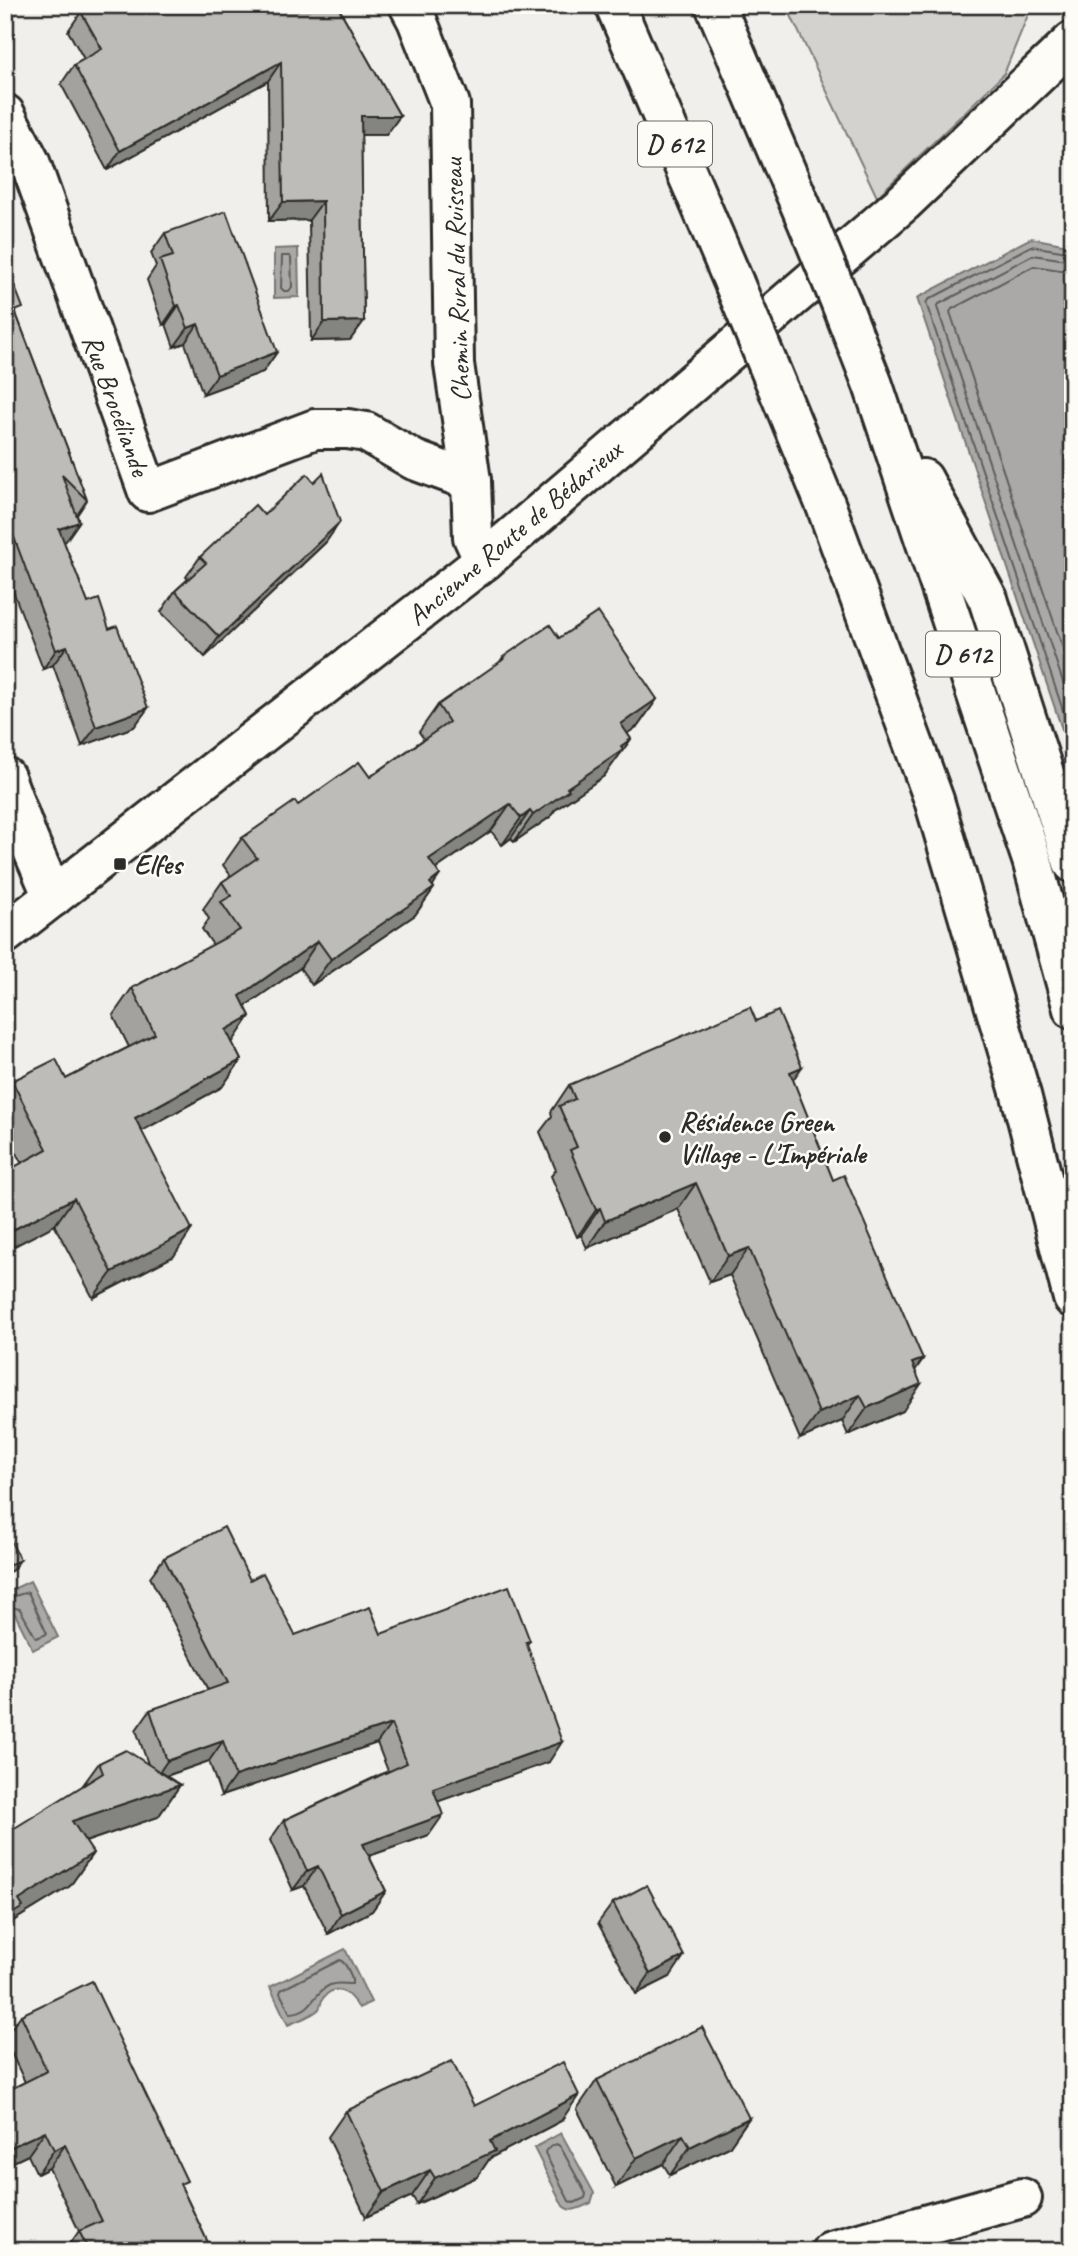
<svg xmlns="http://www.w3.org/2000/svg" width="1078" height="2256" viewBox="0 0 1078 2256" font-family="Caveat,sans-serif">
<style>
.green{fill:#d3d2cf;stroke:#7f7e7d;stroke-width:2}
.water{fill:#aaa9a7;stroke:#777775;stroke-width:2}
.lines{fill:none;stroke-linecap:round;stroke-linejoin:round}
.shore{stroke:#5e5d5d;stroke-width:2}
.street-casing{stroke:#2b2b2b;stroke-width:44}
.highway-casing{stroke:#2b2b2b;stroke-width:44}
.street{stroke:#fdfcf7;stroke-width:38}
.highway{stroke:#fdfcf7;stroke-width:38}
.highway-bridge-casing{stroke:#2b2b2b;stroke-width:44;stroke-linecap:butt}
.highway-bridge{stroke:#fdfcf7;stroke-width:38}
.wall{fill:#a3a29e;stroke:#2b2b2b;stroke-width:2}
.shaded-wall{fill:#848481;stroke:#2b2b2b;stroke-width:2}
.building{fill:#bdbcb8;stroke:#2b2b2b;stroke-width:2}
.poi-dot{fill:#2b2b2b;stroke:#fdfcf7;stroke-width:2.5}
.labels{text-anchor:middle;stroke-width:5;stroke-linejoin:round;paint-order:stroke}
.shield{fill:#fdfcf7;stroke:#6a6a68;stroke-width:2}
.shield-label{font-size:26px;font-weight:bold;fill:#2b2b2b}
.street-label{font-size:28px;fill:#2b2b2b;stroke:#fdfcf7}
.poi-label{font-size:28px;font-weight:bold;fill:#2b2b2b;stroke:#fdfcf7;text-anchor:start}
</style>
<rect width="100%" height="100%" fill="#f0efeb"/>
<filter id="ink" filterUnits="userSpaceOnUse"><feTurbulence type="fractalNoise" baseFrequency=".0143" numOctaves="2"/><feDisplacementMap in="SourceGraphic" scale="14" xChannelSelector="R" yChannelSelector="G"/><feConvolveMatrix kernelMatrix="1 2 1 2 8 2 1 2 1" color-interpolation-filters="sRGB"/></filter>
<g filter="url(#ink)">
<polygon class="green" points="786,5 1032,5 1004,74 877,197"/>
<g class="water">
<polygon points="1031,238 1073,246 1073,762 917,298"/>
<polygon points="298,248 299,297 274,298 274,249"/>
<polygon points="30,1581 58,1637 33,1650 15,1614 5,1613 5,1593"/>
<path d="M345 1949 371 2002 359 2008C350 1995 338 1980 323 1998 321 2001 321 2006 319 2009 313 2016 296 2021 288 2025L270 1987Z"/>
<path d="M561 2133 594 2193 591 2203C581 2207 572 2214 563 2206L534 2148Z"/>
</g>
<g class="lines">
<g class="shore">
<polyline points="1073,253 1031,246 928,300 926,303 1073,740"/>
<polygon points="282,256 289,256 291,258 292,287 289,291 284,291 281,288"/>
<polyline points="1073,261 1033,255 939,304 937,307 1073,712"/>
<polyline points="1073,272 1034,266 952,309 950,312 1073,679"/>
<polyline points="5,1599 28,1592 47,1634 36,1638 20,1609 5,1606"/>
<path d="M340 1960C346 1963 353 1977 352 1984 344 1984 337 1982 330 1985 312 1993 314 2012 290 2013L280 1993 281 1990Z"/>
<polygon points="556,2144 560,2146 586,2194 585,2198 574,2203 569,2201 545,2153 546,2150"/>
</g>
<g class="street-casing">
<g id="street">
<polyline points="409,5 417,20 450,104 454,364 471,481 473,537 484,561"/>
<polyline points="5,114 30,162 148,492 315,429 348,429 366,432 414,460 471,481"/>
<polyline points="5,777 28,839 53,897"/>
<polyline points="5,934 484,561 904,202 1073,41"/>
<polyline points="831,2251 1022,2198"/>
</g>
</g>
<g class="highway-casing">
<g id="highway">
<polyline points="615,5 734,283"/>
<polyline points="715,5 805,216"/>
<polyline points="841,303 873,385 1032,860 1073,1009"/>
<polyline points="779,391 826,506 934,800 1021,1095 1073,1298"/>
<polyline points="923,479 988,599 1073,863"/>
</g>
</g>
<use href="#street" class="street"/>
<use href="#highway" class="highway"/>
<g class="highway-bridge-casing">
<g id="highway-bridge">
<polyline points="805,216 841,303"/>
<polyline points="734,283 779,391"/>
</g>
</g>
<use href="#highway-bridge" class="highway-bridge"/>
</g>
<g class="wall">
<polygon points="337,5 400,116 386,135 361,135 364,321 350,340 311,341 309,220 269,221 268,81 107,170 61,84 74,65 84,59 68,31 81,12"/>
<polygon points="165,233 277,352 263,372 203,394 185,343 174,347 166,324 163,325 147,280 156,266 151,253"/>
<polygon points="5,261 17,316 87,500 77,515 79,522 64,542 88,603 109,629 148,708 134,727 82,746 53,665 43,669 5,570"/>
<polygon points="264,515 326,542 205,657 161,612 175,591 188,579 186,577 200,557"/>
<polygon points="559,638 657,699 638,726 627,733 631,739 604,776 555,810 550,817 514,842 511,838 502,845 491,831 436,869 433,886 434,888 415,915 312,985 300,968 245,1006 250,1016 232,1042 241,1060 222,1087 141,1131 174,1256 93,1298 5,1132 5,1090 12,1081 66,1079 129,1047 113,1015 132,988 213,945 202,929 209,919 203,909 222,882 231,876 223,865 242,838 298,805 370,777 424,739 419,732 438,705 499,663 503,657"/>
<polygon points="756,1021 793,1080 833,1180 923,1359 915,1370 903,1411 848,1435 842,1421 800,1439 730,1275 710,1282 678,1209 587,1248 581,1235 577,1237 551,1176 556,1170 540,1132 552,1116 551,1112 569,1085"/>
<polygon points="164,1558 250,1580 295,1635 381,1634 530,1641 527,1644 549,1762 438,1801 429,1835 369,1856 386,1891 372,1911 328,1934 304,1886 293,1890 270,1840 284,1820 388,1771 377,1743 221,1796 209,1761 166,1776 180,1785 158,1817 85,1842 93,1853 70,1886 13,1921 83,1785 99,1763 148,1764 136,1730 150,1710 208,1690 150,1577"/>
<polygon points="613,1903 670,1977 636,1994 598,1923"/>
<polygon points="21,2015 182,2188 212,2251 65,2251 79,2231 49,2168 37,2174 28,2155 5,2166 5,2092 25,2082 5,2040 5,2037"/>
<polygon points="597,2080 749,2118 729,2147 670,2175 663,2164 616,2187 577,2109"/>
<polygon points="474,2106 561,2121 490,2158 477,2177 417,2204 412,2196 366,2217 328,2137 346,2111"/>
</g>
<g class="shaded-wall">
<polygon points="281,62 268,81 107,170 120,151"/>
<polygon points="361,116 400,116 386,135 347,135"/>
<polygon points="323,201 309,220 269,221 283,202"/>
<polygon points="179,305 166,324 163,325 176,306"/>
<polygon points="364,321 350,340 311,341 324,322"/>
<polygon points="198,324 185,343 174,347 188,328"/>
<polygon points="277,352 263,372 203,394 217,375"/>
<polygon points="79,522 66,541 45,549 59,529"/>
<polygon points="340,522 326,542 205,657 219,637"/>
<polygon points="67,646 53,665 43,669 56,650"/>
<polygon points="657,699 638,726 602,751 621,724"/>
<polygon points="148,708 134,727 82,746 96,727"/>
<polygon points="631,739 604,776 555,810 550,817 514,842 533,815 621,746"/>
<polygon points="510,804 491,831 411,886 429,859"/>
<polygon points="530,811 511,838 502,845 521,818"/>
<polygon points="440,875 429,891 434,888 415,915 312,985 331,959"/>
<polygon points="318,941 300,968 221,1023 240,996"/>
<polygon points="250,1016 232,1043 226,1030"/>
<polygon points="241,1060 222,1087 116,1145 135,1118"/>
<polygon points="802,1067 783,1094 790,1072"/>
<polygon points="696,1183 678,1209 587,1248 605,1221"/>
<polygon points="74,1198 55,1225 5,1251 5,1234"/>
<polygon points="600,1208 581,1235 577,1237 596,1210"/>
<polygon points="192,1229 174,1256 93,1298 112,1272"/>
<polygon points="749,1248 730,1275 710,1282 728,1256"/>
<polygon points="923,1359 905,1385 912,1363"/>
<polygon points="921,1384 903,1411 848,1435 867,1408"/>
<polygon points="860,1395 842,1421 800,1439 819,1413"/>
<polygon points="20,1560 13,1570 5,1574 5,1567"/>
<polygon points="391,1724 377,1743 221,1796 235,1776"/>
<polygon points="223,1741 209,1761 154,1780 167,1761"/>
<polygon points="562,1742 549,1762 420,1808 433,1788"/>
<polygon points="180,1785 158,1817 50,1854 72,1821"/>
<polygon points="443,1815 429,1835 349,1863 363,1844"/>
<polygon points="93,1853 70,1886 13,1921 5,1933 5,1918 19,1900"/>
<polygon points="318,1866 304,1886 293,1890 307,1871"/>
<polygon points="386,1891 372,1911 328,1934 341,1914"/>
<polygon points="684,1956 670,1977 636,1994 650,1974"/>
<polygon points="579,2095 561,2121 490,2158 477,2177 417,2204 435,2178 490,2141"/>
<polygon points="749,2118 729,2147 670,2175 690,2147"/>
<polygon points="45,2131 28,2155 5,2166 5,2150"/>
<polygon points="683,2135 663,2164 616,2187 636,2158"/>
<polygon points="65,2145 49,2168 37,2174 54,2150"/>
<polygon points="430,2170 412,2196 366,2217 384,2192"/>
</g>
<g class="building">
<polygon points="93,5 337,5 400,116 361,116 364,321 324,322 323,201 283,202 281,62 120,151 74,65 102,49 81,12"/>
<polygon points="226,211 277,352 217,375 198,324 188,328 179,305 176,306 160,260 173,256 165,233"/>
<polygon points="5,261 23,308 15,311 87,500 62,475 79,522 59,529 88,603 99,599 109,629 117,626 148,708 96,727 67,646 56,650 5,513"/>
<polygon points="323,473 340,522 219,637 175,591 206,563 200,557 255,505 264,515 307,474 314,482"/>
<polygon points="598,612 657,699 621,724 631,739 621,746 623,750 567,788 569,790 533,815 530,811 521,818 510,804 429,859 440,875 430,883 434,888 331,959 318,941 240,996 250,1016 226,1030 241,1060 135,1118 192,1229 112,1272 74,1198 5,1234 5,1172 47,1149 12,1081 56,1059 66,1079 155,1034 132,988 240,930 221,902 231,896 222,882 257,858 242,838 295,801 298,805 359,762 370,777 449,722 438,705 504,659 503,657 550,625 559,638"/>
<polygon points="750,1007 756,1021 778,1011 802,1067 790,1072 833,1180 844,1175 923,1359 912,1363 921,1384 867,1408 860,1395 819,1413 749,1248 728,1256 696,1183 605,1221 600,1208 596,1210 570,1150 577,1147 559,1106 575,1099 569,1085"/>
<polygon points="224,1527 250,1580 263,1573 295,1635 370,1607 381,1634 509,1586 530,1641 526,1642 562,1742 433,1788 443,1815 363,1844 386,1891 341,1914 318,1866 307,1871 284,1820 407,1763 391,1724 235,1776 223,1741 167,1761 150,1710 228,1683 164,1558"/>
<polygon points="5,1529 20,1560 5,1567"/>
<polygon points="126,1750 180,1785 72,1821 93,1853 19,1900 23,1907 5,1918 5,1834 103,1773 99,1763"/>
<polygon points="647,1885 684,1956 650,1974 613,1903"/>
<polygon points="92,1981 187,2181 180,2184 212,2251 89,2251 79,2231 102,2221 65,2145 54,2150 45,2131 5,2150 5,2092 47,2071 21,2015"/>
<polygon points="702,2027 749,2118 690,2147 683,2135 636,2158 597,2080"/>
<polygon points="452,2061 474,2106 563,2062 579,2095 490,2141 495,2151 435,2178 430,2170 384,2192 346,2111"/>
<polygon points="935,2247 936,2251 922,2251"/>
</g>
</g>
<g class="poi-dot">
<rect x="113" y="857" width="14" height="14" rx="3.5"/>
<circle cx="665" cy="1137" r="7"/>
</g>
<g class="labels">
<g class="shield">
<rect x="638" y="121.5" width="74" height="45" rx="5"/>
<rect x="926" y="631.5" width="74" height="45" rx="5"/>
</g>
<g class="shield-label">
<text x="675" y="153">D 612</text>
<text x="963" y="663">D 612</text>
</g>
<g class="street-label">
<text transform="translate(456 280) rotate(-92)" y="10">Chemin Rural du Ruisseau</text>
<text transform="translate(117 405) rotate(70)" y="10">Rue Brocéliande</text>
<text transform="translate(514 532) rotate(-40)" y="10">Ancienne Route de Bédarieux</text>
</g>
<g class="poi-label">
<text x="134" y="874">Elfes</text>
<text x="679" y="1131">Résidence Green<tspan x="679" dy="32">Village - L'Impériale</tspan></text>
</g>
</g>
<rect width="1078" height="2256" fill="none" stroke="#fdfcf7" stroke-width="28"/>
<rect x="14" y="14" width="1050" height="2228" fill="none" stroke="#2b2b2b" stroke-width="2.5" filter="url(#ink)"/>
</svg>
